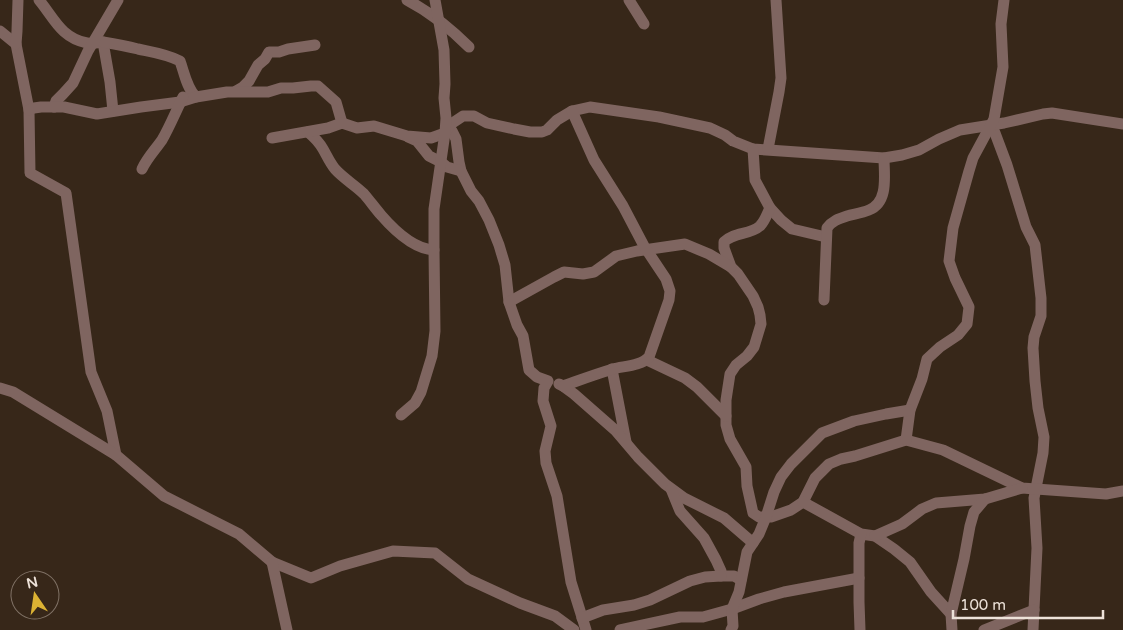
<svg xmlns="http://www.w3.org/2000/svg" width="1123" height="630" viewBox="0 0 1123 630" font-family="'Varela Round',sans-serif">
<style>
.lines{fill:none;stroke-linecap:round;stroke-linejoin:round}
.street{stroke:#7f6560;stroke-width:11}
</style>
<rect width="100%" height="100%" fill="#372719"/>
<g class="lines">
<g class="street">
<path d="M39 0C54 18 61 38 87 43 92 44 97 43 103 42L110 82 113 111"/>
<path d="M407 0C430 12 451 29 469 47"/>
<polyline points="629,0 644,24"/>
<polyline points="0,31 16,44 29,110 30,173 66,193 91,372 107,411 116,455 164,496 239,534 272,562 311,578 340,566 393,551 435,553 468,579 520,603 555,616 574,630"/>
<path d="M103 42C115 44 126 46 138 49 152 52 167 54 180 61 184 72 187 89 196 97"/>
<polyline points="16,44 17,31 18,0"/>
<polyline points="236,91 243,87 249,81 258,65 265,59 269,52 279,52 288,49 315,45"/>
<polyline points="54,107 56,101 63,94 73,83 88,51 118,0"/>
<polyline points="29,110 34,108 41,107 64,107 97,114 141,107 180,102 196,97 227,92 268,92 281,88 293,88 311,86 318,86 336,102 342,123"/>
<polyline points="991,125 995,133 1007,165 1026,227 1035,245 1041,298 1041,316 1034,337 1033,348 1035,381 1038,408 1044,437 1043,453 1034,498 1037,548 1033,630"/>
<path d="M308 132C314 137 319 142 323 149 327 156 330 163 335 169 344 179 355 185 364 194 370 201 375 208 381 215 394 230 413 249 434 250"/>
<polyline points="445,133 452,131 456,139 459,162 461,171 471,191 479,201 489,220 499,245 505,265 509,302 517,325 523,336 529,370 537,377 548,381 544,388 543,401 551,426 545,451 546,463 557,496 571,582 586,630"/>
<polyline points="408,137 417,141 429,156 441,162 447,167 461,171"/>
<polyline points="272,138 328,128 342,123 357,128 374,126 407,136 431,138 445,133 451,124 463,116 474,116 487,123 514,129 530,132 542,132 547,130 557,120 572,111 590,107 659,117 710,128 725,135 733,141 753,149 884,158 902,155 919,150 939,139 960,130 1004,123 1043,114 1052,113 1123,124"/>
<polyline points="753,149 755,180 770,208 781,220 792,229 826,237"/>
<polyline points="768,149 779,92 781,78 776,0"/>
<path d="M142 169C147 158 155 150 162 140 170 126 176 111 183 97"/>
<path d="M770 208C767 214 765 221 760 226 750 235 734 232 724 242V248L731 267 738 274 753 296 758 307 760 315 761 324 754 347 747 356 736 365 730 374 726 400V425L730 439 746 467 747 486 753 513 759 517H771L791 510 803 502 815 478 829 464 841 459 855 456 906 440 943 450 1022 488 1106 494 1123 491"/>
<path d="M824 300 827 228C832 221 838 219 847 216 854 214 862 213 869 210 889 202 884 175 884 158"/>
<polyline points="509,302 554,277 564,272 583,274 594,272 616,256 637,251 685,244 709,254 731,267"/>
<polyline points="647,360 685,378 697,387 726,416"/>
<polyline points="612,369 626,442"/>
<polyline points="559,384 563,386 574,394 615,430 638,457 665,484 684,498 724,518 753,543"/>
<path d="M563 386C580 380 596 374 613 369 624 366 641 366 649 357L669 300 670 291 666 279 644 246 623 206 594 160 572 111"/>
<polyline points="0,388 13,392 116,455"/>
<polyline points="401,415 415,403 421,392 432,356 435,331 434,250 434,209 445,133 446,118 444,98 445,84 444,50 435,0"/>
<polyline points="906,440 910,410 922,379 927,359 940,347 958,335 967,324 969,307 955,278 949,261 953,228 969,171 973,158 994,119 1003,67 1001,24 1004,0"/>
<polyline points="671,489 680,511 704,538 716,560 721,571 721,576 734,576 741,580"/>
<polyline points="803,502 861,534 875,536 894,549 910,562 931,592 951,614"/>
<polyline points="875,536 902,524 922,509 936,503 985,499 1022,488"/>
<polyline points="272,562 287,630"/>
<polyline points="582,618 603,610 634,605 650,600 690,581 705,577 721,576"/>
<polyline points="620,630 680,617 703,617 732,609 759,599 784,592 859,578"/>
<polyline points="731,630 733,626 732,609 739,592 747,552 759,534 766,517 774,492 781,477 791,464 822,433 854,421 886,414 910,410"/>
<polyline points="860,630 859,602 859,543 861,534"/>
<polyline points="952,630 951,614 964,559 970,526 974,512 985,499"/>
<polyline points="984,630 1034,610"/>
</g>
</g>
<g transform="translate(35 595) rotate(347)"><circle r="24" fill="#372719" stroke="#807266"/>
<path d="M0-4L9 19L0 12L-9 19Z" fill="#dcb233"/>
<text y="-8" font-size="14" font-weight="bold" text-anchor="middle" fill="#ede2d9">N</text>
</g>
<path d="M953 610v8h150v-8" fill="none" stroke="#ede2d9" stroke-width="2.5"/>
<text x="960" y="610" font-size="15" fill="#ede2d9" stroke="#372719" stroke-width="4" paint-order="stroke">100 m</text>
</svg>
